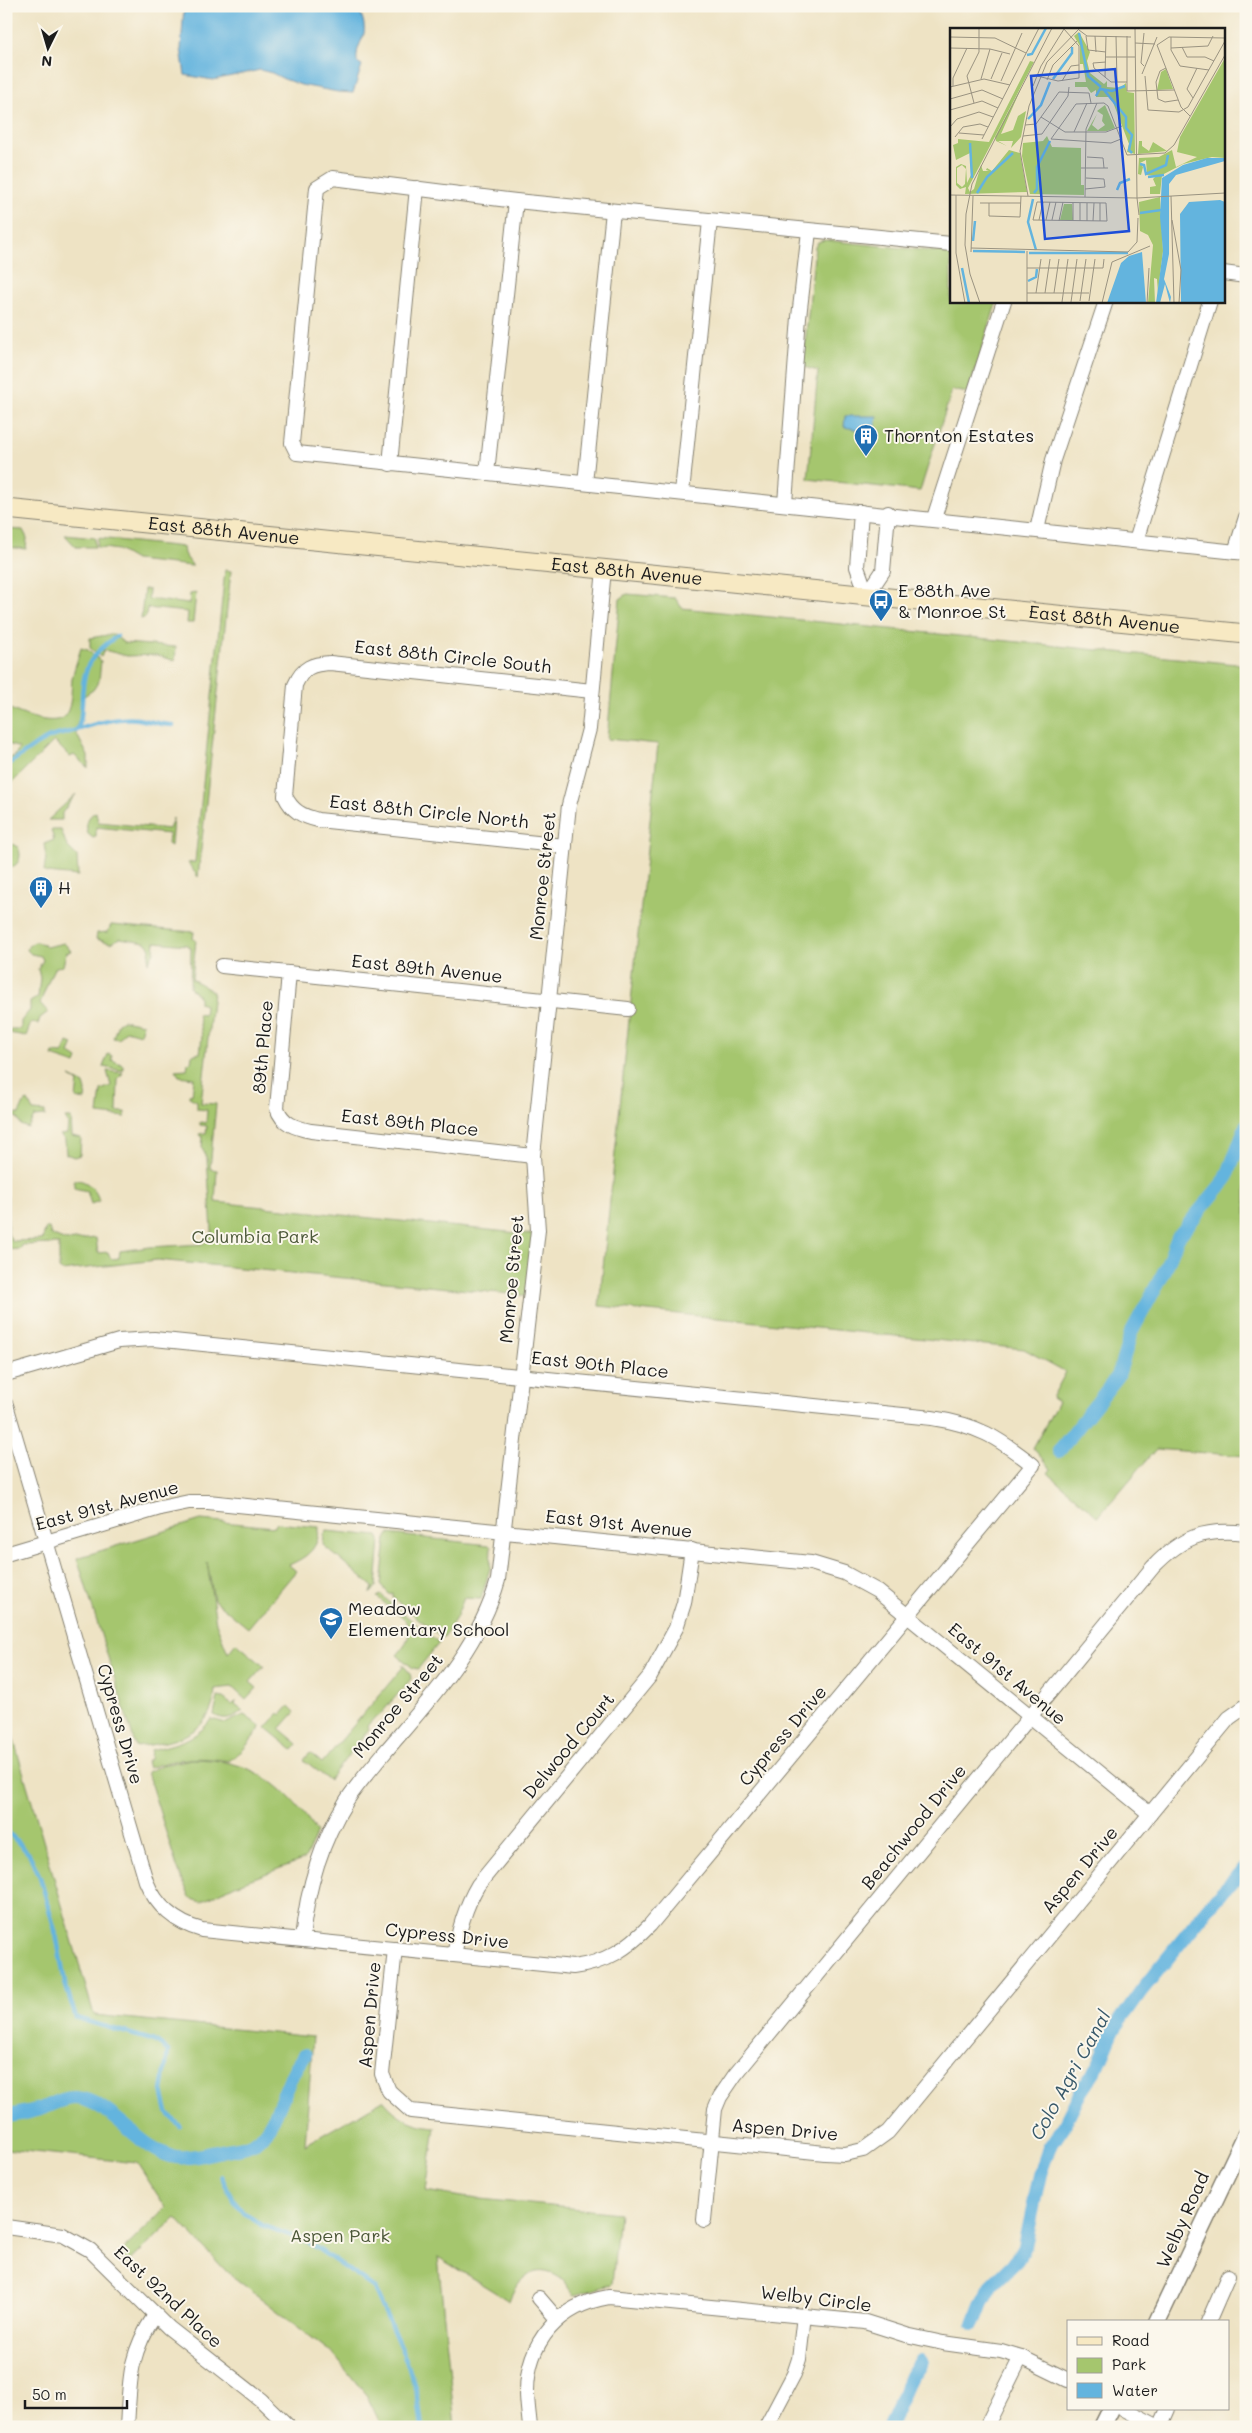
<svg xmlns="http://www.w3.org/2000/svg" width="1252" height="2433" viewBox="0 0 1252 2433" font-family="Mali,sans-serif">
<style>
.green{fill:#a5c66e;stroke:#607145}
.water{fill:#63b4de;stroke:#40687d}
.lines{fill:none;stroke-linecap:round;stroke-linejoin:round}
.stream{stroke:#63b4de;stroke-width:4.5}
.canal{stroke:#63b4de;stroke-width:14}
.minor-casing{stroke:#858070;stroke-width:16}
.tertiary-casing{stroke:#858070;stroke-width:19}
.secondary-casing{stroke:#858070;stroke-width:21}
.minor{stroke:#fff;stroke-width:14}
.tertiary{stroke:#fff;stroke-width:16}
.secondary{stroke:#f7e9c3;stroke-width:19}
.labels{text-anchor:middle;stroke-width:4;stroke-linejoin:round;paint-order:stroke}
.poi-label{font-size:18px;fill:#1c1c1c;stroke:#fbf7ec;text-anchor:start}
.street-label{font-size:18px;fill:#1c1c1c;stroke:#fbf7ec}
.park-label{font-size:18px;fill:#4c5839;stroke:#fbf7ec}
.water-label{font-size:19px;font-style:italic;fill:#38596a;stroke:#fbf7ec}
.inset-river{fill:none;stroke:#63b4de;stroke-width:2.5}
.inset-road{fill:none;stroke:#9a9381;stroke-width:1}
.view{fill:#1d4ed8;fill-opacity:0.15;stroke:#1d4ed8;stroke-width:2.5}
.inset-edge{fill:none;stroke:#1c1c1c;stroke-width:2.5}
</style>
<rect width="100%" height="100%" fill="#fbf7ec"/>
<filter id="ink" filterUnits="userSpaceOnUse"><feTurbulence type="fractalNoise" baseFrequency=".02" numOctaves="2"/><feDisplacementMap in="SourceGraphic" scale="10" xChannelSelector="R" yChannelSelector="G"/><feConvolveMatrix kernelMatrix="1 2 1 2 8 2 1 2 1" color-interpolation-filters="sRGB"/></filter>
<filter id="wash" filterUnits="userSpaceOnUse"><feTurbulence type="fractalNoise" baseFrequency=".0096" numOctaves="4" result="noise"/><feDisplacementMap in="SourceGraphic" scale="20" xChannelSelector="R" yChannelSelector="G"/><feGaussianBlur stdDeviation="1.12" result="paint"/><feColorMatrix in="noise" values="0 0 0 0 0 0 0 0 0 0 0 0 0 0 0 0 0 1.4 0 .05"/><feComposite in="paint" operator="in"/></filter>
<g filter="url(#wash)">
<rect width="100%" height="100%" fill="#eee3c4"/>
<g class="green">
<polygon points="824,240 951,253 951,301 997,301 968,393 952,390 920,491 808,479 818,371 804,367 803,364 815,247 818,242"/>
<polygon points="6,529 23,530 27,538 26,549 6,547"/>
<polygon points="65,535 95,538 95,547 76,547"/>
<polygon points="98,538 183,547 184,554 192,565 192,566 135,560 118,550 97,547"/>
<polygon points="225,570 231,571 198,877 188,863 195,862"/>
<polygon points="144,589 149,590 148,599 189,604 190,594 196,593 193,623 187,623 188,612 147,608 146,617 141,619"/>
<polygon points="627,594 675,598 682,608 1246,665 1246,1456 1156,1449 1098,1517 1048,1473 1051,1469 1033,1448 1058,1402 1052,1398 1066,1372 1024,1349 599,1306 658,744 607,739 620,599"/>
<polygon points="113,634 124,643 176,647 175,661 156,655 127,656 104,650 101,657 90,648 90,638"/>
<path d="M81 648 88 650 101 661 99 681 93 690 81 698 80 717 75 731 88 756V768L74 755 70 757 54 741 6 789V759L15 756 19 748 8 744 7 707C18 714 58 729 66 714 72 705 71 690 72 679 74 669 78 658 81 648Z"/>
<polygon points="76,794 62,813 62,820 48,820"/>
<path d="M96 812 98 822 169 829 173 818 171 846 168 844 169 834 96 827V837L93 838 88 834C85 824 87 816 96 812Z"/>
<polygon points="51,830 61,830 67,846 77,856 78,876 47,873 44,871 46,857 44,844 54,840"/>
<path d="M6 841 18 847C23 858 18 867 6 869Z"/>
<polygon points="111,925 194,932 193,939 196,940 192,979 213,992 201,1103 216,1104 210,1169 217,1170 215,1202 537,1235 531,1296 157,1260 62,1271 59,1269 59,1244 22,1245 21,1249 6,1250 7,1196 8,1234 12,1241 42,1240 46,1228 49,1228 51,1235 66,1241 96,1238 98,1253 108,1252 111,1259 119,1258 120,1251 150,1247 203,1244 209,1238 212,1231 207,1159 202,1147 203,1137 200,1136 199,1134 206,1133 207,1126 200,1125 200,1122 206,1123 207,1110 197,1109 197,1101 189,1097 189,1094 192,1095 194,1078 179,1076 175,1070 187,1069 188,1063 191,1062 192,1055 200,1053 202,1036 198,1014 204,1015 205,1005 199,1003 199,996 190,988 191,948 187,945 155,942 154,952 148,963 150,948 145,942 120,938 111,943 96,939 97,933 108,932"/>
<path d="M35 942 44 944 46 947 64 943 71 951 66 953 63 966C60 967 57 966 55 968 52 969 43 997 40 1003L48 1012 40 1018 38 1024 31 1023 26 1036 9 1033 11 1029H21V1021L30 1010V1002L38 997 40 978 38 969 43 960 41 956 31 954 27 950 29 945Z"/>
<polygon points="123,1020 143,1024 140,1034 126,1030 119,1039 113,1038 118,1023"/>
<polygon points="68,1042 73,1044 69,1053 78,1059 76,1064 52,1056 53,1053 62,1054"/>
<polygon points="108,1054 112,1056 112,1060 123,1065 123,1071 103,1067"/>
<polygon points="107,1071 123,1073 118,1079 117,1112 125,1112 125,1117 98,1114 101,1090 111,1086"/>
<polygon points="70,1077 84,1084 86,1091 85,1100 76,1098 78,1082"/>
<polygon points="28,1101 33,1111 45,1112 45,1116 34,1117 28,1128 21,1125 17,1117 6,1119 6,1111 19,1114 24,1103"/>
<polygon points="65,1118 71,1118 72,1136 81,1138 80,1155 74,1157 66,1154 65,1140 60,1135 67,1134 68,1123"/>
<path d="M74 1180C86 1179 97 1190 99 1201L91 1204 87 1191 74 1188Z"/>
<path d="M201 1520 275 1527 276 1523 319 1527C319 1549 307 1557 289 1565L296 1571 248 1628 214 1600 207 1562 216 1623 228 1653 236 1643 264 1666 250 1682 257 1688 246 1700 232 1687 215 1689C213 1735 174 1742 136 1747L77 1558Z"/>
<polygon points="327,1531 378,1536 380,1540 376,1587 371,1593 373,1587 323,1545 324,1534"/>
<polygon points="389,1534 489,1545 491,1547 490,1568 481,1599 464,1598 456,1618 444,1637 441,1637 393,1598 393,1593 389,1594 381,1585 386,1539"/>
<path d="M381 1595 439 1643 418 1669 413 1668 397 1655C407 1644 413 1634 405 1620L377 1597Z"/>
<polygon points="402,1664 410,1673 411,1679 378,1717 376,1716 367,1726 369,1729 329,1780 304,1760 310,1753 322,1763 403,1667"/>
<path d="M218 1697 223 1698 232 1705 236 1701 235 1705 243 1711C234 1718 224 1721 214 1715Z"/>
<polygon points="289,1706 295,1712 280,1729 298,1744 293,1750 266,1728 279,1713 281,1715"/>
<path d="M6 1713 94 2015 313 2037 305 2145 383 2100C397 2117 412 2125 435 2127L426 2191 461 2197 619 2213 612 2284 575 2295C568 2290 566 2282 560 2278 536 2262 517 2278 509 2301L438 2257 455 2427H382L367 2396 333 2354 227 2272 176 2218 127 2264 118 2255 166 2208 137 2163 6 2149Z"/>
<path d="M244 1715 260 1726 259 1730 243 1750 229 1761C197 1756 179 1758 148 1768L146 1762 150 1759 151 1750C174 1744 197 1740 211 1719L226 1723Z"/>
<path d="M192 1759C253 1759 284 1784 317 1832L305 1859 235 1885 201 1902 190 1898 177 1867 147 1772 162 1765Z"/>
</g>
<g class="water">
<path d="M184 6H346L359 9C373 41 355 37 357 62L362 65 353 93 338 92 301 85 284 79 272 73 260 70 213 80 185 75 181 49Z"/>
<polygon points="845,416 877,416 874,433 844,427"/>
</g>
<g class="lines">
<g class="stream">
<path d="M77 730C97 723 117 717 138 719 150 721 161 725 173 725"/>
<path d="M6 766 37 744 50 737 77 730C82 722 81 712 82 703 82 669 89 655 117 636"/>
<polyline points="6,1830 29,1854 40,1877 56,1934 65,1983 76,2018 155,2041 168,2051 162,2091 167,2112 180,2126"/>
<polyline points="221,2176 233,2199 245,2214 262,2225 308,2242 374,2288 408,2364 418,2398 422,2427"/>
</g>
<g class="canal">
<polyline points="1059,1451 1118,1376 1131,1333 1165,1270 1178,1237 1226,1179 1246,1126"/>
<path d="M6 2116C18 2115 29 2112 40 2109 51 2105 63 2097 76 2098 111 2100 141 2153 176 2157 190 2159 207 2154 221 2151 234 2148 250 2148 260 2138 282 2115 284 2078 305 2055"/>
<polyline points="974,2324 982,2303 991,2286 1017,2260 1025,2246 1040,2174 1049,2148 1063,2127 1081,2091 1099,2064 1113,2031 1141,1991 1218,1896 1246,1868"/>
<polyline points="889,2427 911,2376 921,2361"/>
</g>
</g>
</g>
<g filter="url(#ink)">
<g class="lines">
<g class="minor-casing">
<g id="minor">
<polyline points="951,244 516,201 333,178 317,188 292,443 297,453 1246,553"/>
<polyline points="1223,273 1246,276"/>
<polyline points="390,464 417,188"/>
<polyline points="487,473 516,201"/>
<polyline points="585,483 613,211"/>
<polyline points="682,492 710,221"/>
<polyline points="785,503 799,317 809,231"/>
<polyline points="861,512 857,567 867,595"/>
<polyline points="934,518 1004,301"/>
<polyline points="1037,530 1053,460 1106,301"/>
<polyline points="1136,541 1210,301"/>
<polyline points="1235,552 1246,517"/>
<polyline points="867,595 883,571 888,513"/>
<path d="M565 846 318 820C302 816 292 811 285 796L295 685C303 667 312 664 330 663L592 691"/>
<polyline points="222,966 628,1009"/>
<path d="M289 973 277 1108C282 1124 296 1128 311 1131L533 1156"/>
<path d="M6 1374 119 1341 154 1339 932 1418C978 1425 997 1437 1033 1465L650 1925C628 1948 606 1963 573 1967L202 1930C176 1923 156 1906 146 1881L6 1405"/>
<polyline points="6,1554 160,1508 189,1502 208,1502 811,1563 844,1573 877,1591 1150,1814"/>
<path d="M302 1939C307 1889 320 1843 347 1800 358 1783 372 1768 385 1752 430 1699 479 1648 498 1580L538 1230 533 1156 569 805 589 729 604 569"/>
<polyline points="395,1949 382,2074 389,2091 411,2111 825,2153 845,2154 863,2150 888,2132 1229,1718 1246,1706"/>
<path d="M454 1955C459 1930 465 1907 478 1885L650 1676 676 1628 684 1603 692 1550"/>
<path d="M704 2220 715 2109 720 2097 735 2075 1153 1567C1182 1537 1204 1528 1246 1533"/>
<polyline points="6,2227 63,2235 90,2250 169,2328 261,2400 289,2427"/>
<polyline points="539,2298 557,2319"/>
<polyline points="1208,2322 1228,2276"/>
<polyline points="1124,2409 1159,2427"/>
<path d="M127 2427C130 2380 128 2356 155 2315"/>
<path d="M530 2427C529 2415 527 2404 527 2392 527 2342 559 2305 609 2297L865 2322 906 2335 943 2343 1001 2351 1021 2357 1068 2380"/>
<polyline points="766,2427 794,2374 799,2359 804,2315"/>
<polyline points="986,2427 1021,2357"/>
<polyline points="1160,2427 1168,2409"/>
</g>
</g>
<g class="tertiary-casing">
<g id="tertiary">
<polyline points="1157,2322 1246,2134"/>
<polyline points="1102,2427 1111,2409"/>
</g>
</g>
<g class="secondary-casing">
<g id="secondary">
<path id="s1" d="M6 509 1246 634"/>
</g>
</g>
<use href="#minor" class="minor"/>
<use href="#tertiary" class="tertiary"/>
<use href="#secondary" class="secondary"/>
</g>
</g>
<defs>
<g id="building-pin" transform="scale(1.25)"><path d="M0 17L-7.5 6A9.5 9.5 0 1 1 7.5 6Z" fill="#1f6fb2" stroke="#fbf7ec"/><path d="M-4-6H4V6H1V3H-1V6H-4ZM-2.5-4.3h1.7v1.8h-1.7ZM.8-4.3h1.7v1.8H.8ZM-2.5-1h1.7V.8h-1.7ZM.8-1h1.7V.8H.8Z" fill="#fff"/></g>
<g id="bus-pin" transform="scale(1.25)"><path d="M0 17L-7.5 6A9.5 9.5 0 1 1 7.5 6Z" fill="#1f6fb2" stroke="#fbf7ec"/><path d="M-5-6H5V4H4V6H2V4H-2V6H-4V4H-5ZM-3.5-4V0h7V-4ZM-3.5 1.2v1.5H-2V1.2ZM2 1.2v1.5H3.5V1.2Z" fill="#fff"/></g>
<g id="school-pin" transform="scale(1.25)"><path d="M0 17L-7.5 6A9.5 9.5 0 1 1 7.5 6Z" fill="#1f6fb2" stroke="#fbf7ec"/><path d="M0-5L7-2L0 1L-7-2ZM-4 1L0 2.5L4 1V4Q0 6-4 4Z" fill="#fff"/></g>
</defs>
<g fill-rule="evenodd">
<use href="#building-pin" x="866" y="436"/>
<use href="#bus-pin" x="881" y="601"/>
<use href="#building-pin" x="41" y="888"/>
<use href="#school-pin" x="331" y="1619"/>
</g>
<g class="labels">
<g class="poi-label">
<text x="884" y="442">Thornton Estates</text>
<text x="898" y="597">E 88th Ave<tspan x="898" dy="21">&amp; Monroe St</tspan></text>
<text x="58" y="894">H</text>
<text x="348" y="1615">Meadow<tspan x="348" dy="21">Elementary School</tspan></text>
</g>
<g class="street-label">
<text dy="6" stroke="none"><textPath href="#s1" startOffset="219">East 88th Avenue</textPath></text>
<text dy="6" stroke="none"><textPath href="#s1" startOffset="624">East 88th Avenue</textPath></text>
<text dy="6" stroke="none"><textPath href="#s1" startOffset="1104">East 88th Avenue</textPath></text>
<text transform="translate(453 657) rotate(6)" y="6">East 88th Circle South</text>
<text transform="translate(429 812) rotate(6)" y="6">East 88th Circle North</text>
<text transform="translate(543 876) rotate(-84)" y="6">Monroe Street</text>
<text transform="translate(427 969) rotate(6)" y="6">East 89th Avenue</text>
<text transform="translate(263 1047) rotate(-85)" y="6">89th Place</text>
<text transform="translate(410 1123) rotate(6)" y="6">East 89th Place</text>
<text transform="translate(512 1279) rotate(-85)" y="6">Monroe Street</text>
<text transform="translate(600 1365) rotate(6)" y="6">East 90th Place</text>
<text transform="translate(107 1506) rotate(-15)" y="6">East 91st Avenue</text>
<text transform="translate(619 1524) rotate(6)" y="6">East 91st Avenue</text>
<text transform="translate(1007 1674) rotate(40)" y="6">East 91st Avenue</text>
<text transform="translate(398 1706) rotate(-50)" y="6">Monroe Street</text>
<text transform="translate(120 1724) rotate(74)" y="6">Cypress Drive</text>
<text transform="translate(783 1736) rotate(-50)" y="6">Cypress Drive</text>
<text transform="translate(569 1746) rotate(-50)" y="6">Delwood Court</text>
<text transform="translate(914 1827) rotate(-51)" y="6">Beachwood Drive</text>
<text transform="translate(1080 1870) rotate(-50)" y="6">Aspen Drive</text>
<text transform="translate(447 1936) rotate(6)" y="6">Cypress Drive</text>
<text transform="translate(370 2015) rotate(-85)" y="6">Aspen Drive</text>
<text transform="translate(785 2130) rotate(5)" y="6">Aspen Drive</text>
<text transform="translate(1183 2220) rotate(-66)" y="6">Welby Road</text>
<text transform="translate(168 2297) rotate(43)" y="6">East 92nd Place</text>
<text transform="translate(816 2299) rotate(7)" y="6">Welby Circle</text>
</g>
<g class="park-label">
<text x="255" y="1243">Columbia Park</text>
<text x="340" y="2242">Aspen Park</text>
</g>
<g class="water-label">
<text transform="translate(1070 2075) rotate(-61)" y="7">Colo Agri Canal</text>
</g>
</g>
<g transform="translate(950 28)">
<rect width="275" height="275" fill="#eee3c4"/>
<path d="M129 4 140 24 137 33 140 45 154 56 157 53V59L170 60 176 55 177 64 184 65 185 126 177 124 179 116 161 69H146V62L141 65 137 59H125V54H136L133 36H130V18L124 8ZM275 30V130L262 129 233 136 212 147 210 166H200V159L206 158 203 151 206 148 197 147 196 132 190 135 193 139 191 147 188 146 189 130 209 129 222 122 226 139 247 129 227 124 230 109ZM80 33 84 34 18 160 20 164 24 161 31 137 33 143H39L36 142 37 140 42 143 59 122 70 125 77 164 15 166 16 159 10 161 6 157V139L11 136 16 138 17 155 21 147 20 125 6 132 3 117 8 115V111L39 114ZM12 137 16 141 15 156 12 159 7 155V140ZM216 41 223 61 207 62 211 44ZM72 58 51 106 63 102 68 88 76 83 71 109 61 120 63 113H48L57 118 46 113 45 109ZM155 77 165 100 157 103H137L147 86 142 97 148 102 155 97 152 93 153 87 147 83ZM97 108 102 119 131 120V157H134V167L80 166 72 128 73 115 93 113ZM189 113H192V118L199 123 203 114 217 123 188 126ZM210 169 213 223 209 255 208 265 207 251 204 250 205 275H198L203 217 198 207 190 203 189 174ZM114 176H122L123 192H110Z" fill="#a5c66e" fill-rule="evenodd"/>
<path d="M257 130H275V133L226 147 219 156V226L214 251 221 269 220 275 215 256 210 275H206L213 223 210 189 212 150 233 137ZM270 172 275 174V275H231L230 186 239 174ZM192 224 196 275H157L171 235 179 228Z" fill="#63b4de"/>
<path class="inset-river" d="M129 5 138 48 151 59M77 27 82 26 96 0M103 51 122 25V19M154 62 176 89V100L182 107 179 122 182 125M146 68 150 61 162 63 175 58M78 91 91 77 100 54M20 115 22 150M190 136 194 137 196 146 216 137 218 127M198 149 214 147M167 162 170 155 180 151M27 165 37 149 63 125M84 165 87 161V139L100 113M83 171 78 194 86 222M190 185 211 182M23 213 25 193M23 223 75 224M79 225H178M12 240 19 275M78 253 86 249 87 241"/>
<path class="inset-road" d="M185 0 187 170M129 2 137 8 181 9M194 5 191 35 194 38M136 8 138 22 156 24M145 8 146 24M166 8 167 54M177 8V63L224 62M0 9 45 10 76 25M221 9V22L230 38M185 15 205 16M207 17 231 79 240 88M207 17 219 9 275 10M232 19 237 29H255L264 33M0 20 40 21 60 26M221 20 258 18 263 8M156 29H185M156 34 143 35 144 40 161 54H177M230 38 259 42M192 46 207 9M195 48 198 82M155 49 156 8M31 51 40 21M41 51 52 25M97 52 103 37 127 13M51 53 72 5M112 53 121 38 129 37M3 58V50L17 20M83 58 91 38 114 1 129 18V50L108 53 87 48M0 59 34 51 60 57M243 70 237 61 247 40M0 71 32 62 53 71M208 71 206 54 210 43 216 40M208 71 215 74 228 72M24 75 17 48 29 24V1M0 82 32 73 48 80M198 82 229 84 238 79 275 13M91 89 115 104H156L172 98M75 97 86 96 109 64 139 65 141 75M0 99 7 91 29 84 43 89M124 104 137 75M9 105 34 107M73 108 92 106 118 68 119 59M5 109 13 99 30 96 38 99M32 111 89 0M171 111 161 115 101 111 126 76 154 75 158 78 177 127 215 125 224 117 275 27M137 129 153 130 154 140M131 140H158M135 161 155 159 154 151 136 150M0 167 187 170 275 165M6 167V225L15 275M78 168 70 123 79 78 97 34 130 0M221 168 224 275M135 169 136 101 147 75M187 170 189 187M87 174 156 175 157 193 83 192ZM123 174V193M30 175H71M39 175V188L70 189 71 168M89 192 93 174M96 192 100 174M102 192 106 174M222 192 231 242 229 275M109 193 113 174M130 193V175M137 193V175M143 193 144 175M150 193V175M21 220 178 224M77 223V275M21 224 23 168M178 224 187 214 188 190M77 240H153L154 231M77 265H139M86 265 91 231M95 265 100 231M104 265 109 231M130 273 136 231M139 273 145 231M112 274 118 231M121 274 127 231M30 275 20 246 15 217 16 186 22 156 102 0M152 275 162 234 200 218M197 275 199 240"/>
<path class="view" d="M165 41 179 203 95 211 81 48Z"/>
<rect width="275" height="275" class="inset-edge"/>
</g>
<rect width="1252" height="2433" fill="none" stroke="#fbf7ec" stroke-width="25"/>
<rect x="1067" y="2320" width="162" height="90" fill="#fbf7ec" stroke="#a29f99"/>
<rect x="1077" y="2337" width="25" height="8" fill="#f7e9c3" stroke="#a29f99"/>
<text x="1112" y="2346" font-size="15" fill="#1c1c1c">Road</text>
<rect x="1077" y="2358" width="25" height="15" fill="#a5c66e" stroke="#a29f99"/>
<text x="1112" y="2370" font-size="15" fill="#1c1c1c">Park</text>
<rect x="1077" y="2383" width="25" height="15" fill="#63b4de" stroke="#a29f99"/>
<text x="1112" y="2396" font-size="15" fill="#1c1c1c">Water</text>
<g transform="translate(48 48) rotate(185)" stroke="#fbf7ec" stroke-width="4" paint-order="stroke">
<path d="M0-4L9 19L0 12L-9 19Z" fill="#1c1c1c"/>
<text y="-8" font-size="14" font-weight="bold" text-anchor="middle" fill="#1c1c1c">N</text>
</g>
<path d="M25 2400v8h102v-8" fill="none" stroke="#1c1c1c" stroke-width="2.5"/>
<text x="32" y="2400" font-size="15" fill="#1c1c1c" stroke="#fbf7ec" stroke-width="4" paint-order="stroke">50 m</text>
</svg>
